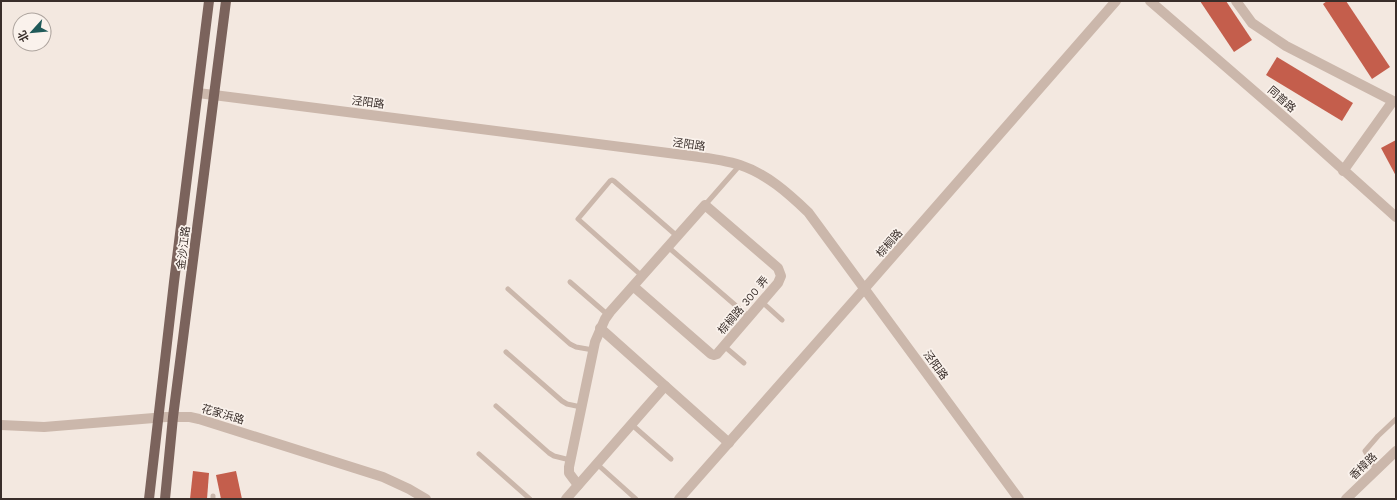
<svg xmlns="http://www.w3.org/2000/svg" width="1397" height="500" viewBox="0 0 1397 500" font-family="'Work Sans','Noto Sans SC',sans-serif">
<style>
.building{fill:#c45e4c}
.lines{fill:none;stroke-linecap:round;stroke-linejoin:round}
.service{stroke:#cbb7ab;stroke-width:5}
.minor{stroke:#cbb7ab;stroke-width:10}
.tertiary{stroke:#cbb7ab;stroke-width:10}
.primary{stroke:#7b635c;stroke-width:10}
.labels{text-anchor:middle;stroke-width:3.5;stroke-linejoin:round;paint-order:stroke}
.street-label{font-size:11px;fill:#392e2a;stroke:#faf2ec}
</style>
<rect width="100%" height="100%" fill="#f3e8e0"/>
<g class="building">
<polygon points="1200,1 1226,1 1252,40 1234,52"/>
<polygon points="1327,1 1346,1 1390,67 1372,79 1323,4"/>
<polygon points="1277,57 1353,103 1342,121 1266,75"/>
<polygon points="1396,140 1396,176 1381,148"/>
<polygon points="193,471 209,473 207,499 190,499"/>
<polygon points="236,471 242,499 221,499 216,475"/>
</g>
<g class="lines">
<g class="service">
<polyline points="705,205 740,165"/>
<polyline points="668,247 749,317"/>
<polyline points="642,276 578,219 610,181 612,180 614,181 677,236"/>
<polyline points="570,282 608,315"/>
<polyline points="508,289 570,344 576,347 593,350"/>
<polyline points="762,302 782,320"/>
<polyline points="724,346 744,363"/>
<polyline points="506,352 562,401 567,404 581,407"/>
<polyline points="496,406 549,453 554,456 570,460"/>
<polyline points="631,424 671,459"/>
<polyline points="479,454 530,499"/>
<polyline points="597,464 636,499"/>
<polyline points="1376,470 1365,451 1378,436 1396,419"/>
<polyline points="213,499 213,496"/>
</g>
<g class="minor">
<polyline points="1150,1 1299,130 1396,217"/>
<polyline points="1236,1 1252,23 1286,46 1393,101 1343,171"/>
<path d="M198 93 692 156C708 158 725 160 740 165 767 174 788 193 808 212L1019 499"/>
<polyline points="600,328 729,443"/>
<polyline points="1,425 44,427 166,417 190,417 199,419 383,477 409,489 426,499"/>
<polyline points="578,485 569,473 569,467 595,342 605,319 610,312 705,205 778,268 781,276 778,283 717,354 714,355 711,354 633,286"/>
<polyline points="566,499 665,386"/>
</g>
<g class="tertiary">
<polyline points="679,499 865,288 1116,1"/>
<polyline points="1346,499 1396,451"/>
</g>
<g class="primary">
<polyline points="149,499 174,282 209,1"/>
<polyline points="165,499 173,417 226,1"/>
</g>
</g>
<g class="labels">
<g class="street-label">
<text transform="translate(1282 99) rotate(41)" y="4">同普路</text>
<text transform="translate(368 102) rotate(7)" y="4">泾阳路</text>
<text transform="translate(689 144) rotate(8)" y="4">泾阳路</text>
<text transform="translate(889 243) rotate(-49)" y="4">棕榈路</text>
<text transform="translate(183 248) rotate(-83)" y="4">金沙江路</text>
<text transform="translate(743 305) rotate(-50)" y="4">棕榈路 300 弄</text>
<text transform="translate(936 365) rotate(54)" y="4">泾阳路</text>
<text transform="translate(223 414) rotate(16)" y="4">花家浜路</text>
<text transform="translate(1363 466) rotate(-44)" y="4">香樟路</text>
</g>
</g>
<rect width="1397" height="500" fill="none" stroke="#392e2a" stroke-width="4"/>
<g transform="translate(32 32) rotate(243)"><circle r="19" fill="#faf2ec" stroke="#ada49e"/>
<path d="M0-3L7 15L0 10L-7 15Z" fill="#205a59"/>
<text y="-6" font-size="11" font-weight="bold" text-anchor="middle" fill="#392e2a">北</text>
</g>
</svg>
